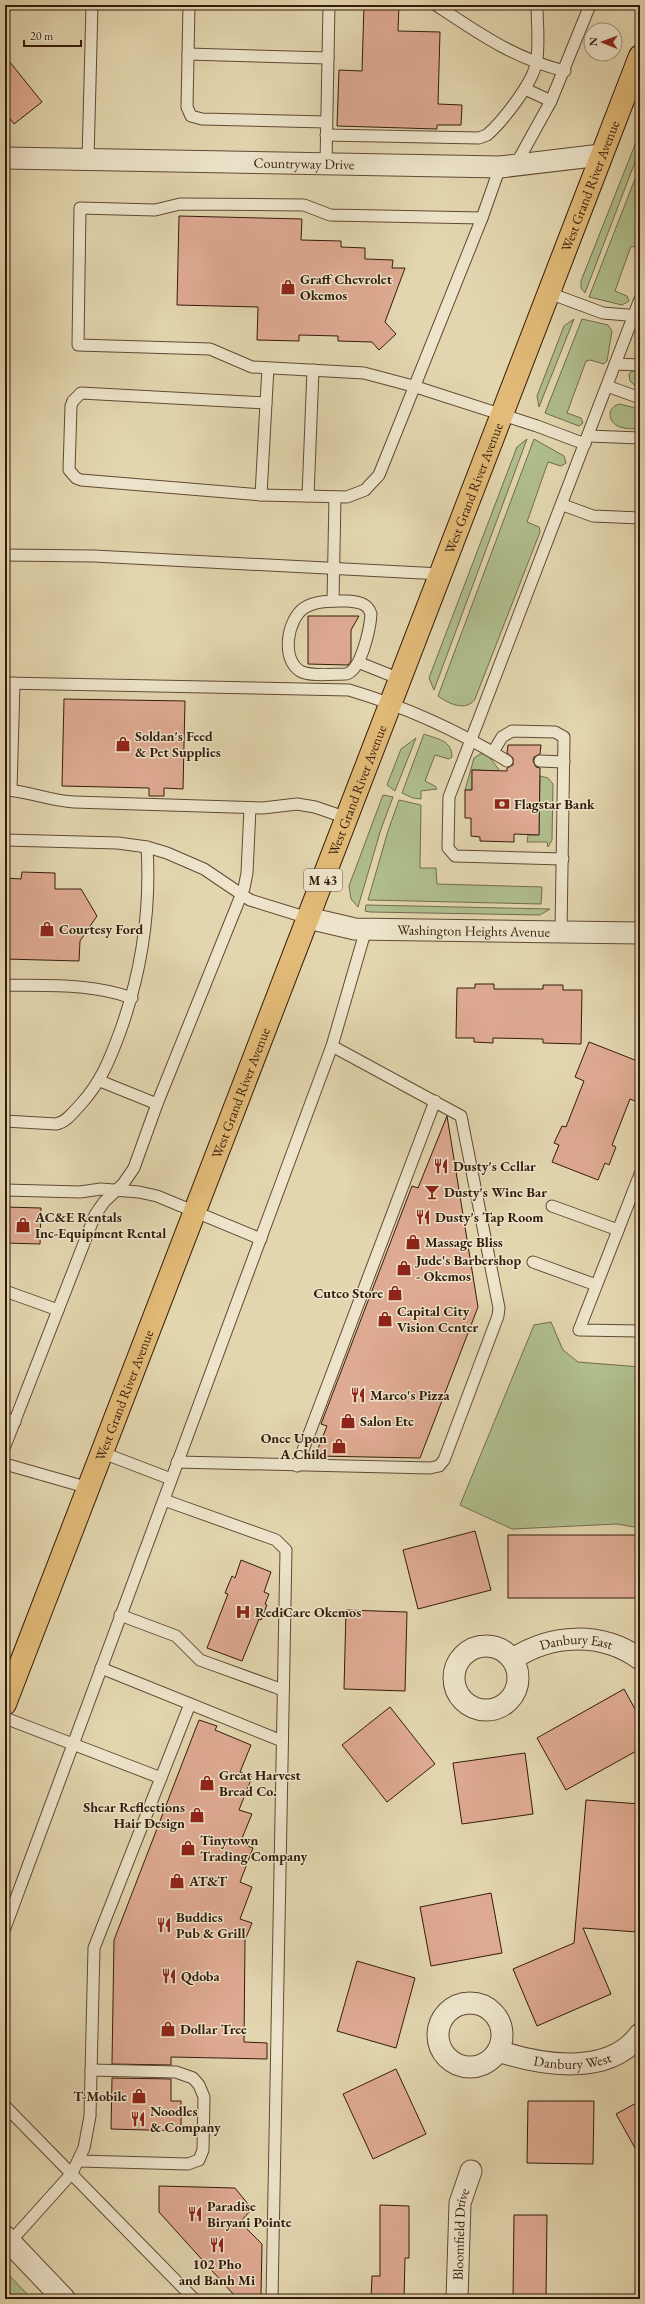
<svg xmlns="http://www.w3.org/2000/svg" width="645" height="2304" viewBox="0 0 645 2304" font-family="'EB Garamond',serif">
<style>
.green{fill:#b0be8d;stroke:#726c4c}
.building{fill:#dfaa92;stroke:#341b0b}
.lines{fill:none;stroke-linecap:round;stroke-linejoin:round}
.service-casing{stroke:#604a34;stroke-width:13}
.minor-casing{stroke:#604a34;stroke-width:23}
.tertiary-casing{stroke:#604a34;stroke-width:24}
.primary-casing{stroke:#341b0b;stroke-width:24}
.service{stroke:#ede4cb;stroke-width:11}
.minor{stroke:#ede4cb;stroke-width:21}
.tertiary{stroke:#ede4cb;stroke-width:22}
.primary{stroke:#e2bb78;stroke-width:22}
.labels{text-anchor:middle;stroke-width:3;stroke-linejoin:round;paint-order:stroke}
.shield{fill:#ede4cb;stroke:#6c5745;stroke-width:1}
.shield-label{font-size:13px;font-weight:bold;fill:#341b0b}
.street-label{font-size:14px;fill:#341b0b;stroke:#ede4cb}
.poi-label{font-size:14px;font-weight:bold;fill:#341b0b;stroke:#ede4cb;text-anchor:start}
</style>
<rect width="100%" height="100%" fill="#e3d6af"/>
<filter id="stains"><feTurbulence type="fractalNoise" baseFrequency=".005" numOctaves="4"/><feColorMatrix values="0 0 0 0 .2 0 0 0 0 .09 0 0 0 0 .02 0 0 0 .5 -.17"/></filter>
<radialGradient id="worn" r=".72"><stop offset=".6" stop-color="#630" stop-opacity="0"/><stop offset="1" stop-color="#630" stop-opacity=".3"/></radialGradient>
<g class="green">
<polygon points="640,132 640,149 585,293 581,288 581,281"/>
<polygon points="640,166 640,249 631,246 615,291 627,296 629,301 622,305 589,297"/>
<polygon points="574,319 539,407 537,396 564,326"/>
<polygon points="582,319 608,325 612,331 607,361 604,364 590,360 586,361 567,413 581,418 583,423 579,426 545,413"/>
<polygon points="640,370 640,387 635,386 630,381 629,374 632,371"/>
<path d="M619 404 640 409V429C634 429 626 429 620 427 608 423 606 408 619 404Z"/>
<polygon points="527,439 434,690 429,678 517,447"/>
<path d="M534 439 564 456 566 463 561 466 548 462 527 522 539 527 540 532 475 699C466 712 449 704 438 696Z"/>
<path d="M424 734C437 739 452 740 452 757L449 759 435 755 425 781 435 786 437 789 421 791V799L413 798 402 793Z"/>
<polygon points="416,738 395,791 387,785 401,749"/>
<polygon points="480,754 487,754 500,771 472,770 472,790 465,790 474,758"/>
<polygon points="540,776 548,778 553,784 552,840 548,847 547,842 527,842 528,835 539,835"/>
<polygon points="383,795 393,797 381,829 358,907 351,899 349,886"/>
<polygon points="399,800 421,805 420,868 436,868 437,884 542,887 541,904 368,900 388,831"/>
<polygon points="366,905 550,909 540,915 370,912 365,911"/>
<polygon points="551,1322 563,1350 578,1362 640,1367 640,1528 617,1524 512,1529 460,1505 534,1325"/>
<polygon points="5,2271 32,2299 13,2299 5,2290"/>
</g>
<g class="building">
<polygon points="364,5 399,5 398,31 440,32 438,104 462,105 461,125 437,125 437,129 337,126 339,70 362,71"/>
<polygon points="5,56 42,102 14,124 5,112"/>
<polygon points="179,216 302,219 301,240 341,241 341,247 365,248 365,259 393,260 392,268 405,268 385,322 396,334 379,350 372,342 338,341 338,336 299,335 299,341 257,340 258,307 177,305"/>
<polygon points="308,616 359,616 351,630 351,661 348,665 308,664"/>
<polygon points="64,699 185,701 183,789 164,788 164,796 149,796 149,788 62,786"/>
<polygon points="508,745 541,745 540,754 534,757 533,761 536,767 540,768 539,835 514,834 514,842 480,841 480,837 471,836 471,818 465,818 465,790 472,790 472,770 507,771 507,768 513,765 513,758 507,753"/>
<polygon points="22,872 55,873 55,889 81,889 97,916 80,941 79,961 5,959 5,878 21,879"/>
<polygon points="475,984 494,984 494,989 543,989 543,985 563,985 563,990 582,990 581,1044 543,1043 543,1039 493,1038 493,1043 474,1042 474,1038 456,1038 457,988 475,988"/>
<polygon points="589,1042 640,1062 640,1103 630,1099 612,1145 616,1147 609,1165 605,1163 598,1180 552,1162 559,1145 554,1143 562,1126 566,1127 584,1081 575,1077"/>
<polygon points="447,1116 478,1307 420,1458 315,1456 327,1426 321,1424 412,1186 418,1188"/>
<polygon points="5,1207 41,1208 40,1244 5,1243"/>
<polygon points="475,1531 491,1590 418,1609 403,1550"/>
<rect x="508" y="1535" width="129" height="63"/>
<polygon points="241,1560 271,1572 264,1592 269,1594 265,1604 267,1605 261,1620 259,1619 242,1661 207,1648 228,1594 225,1593 232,1576 235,1578"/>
<polygon points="346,1610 407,1612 405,1691 344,1689"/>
<polygon points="624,1689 640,1718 640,1749 566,1790 537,1738"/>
<polygon points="390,1707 435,1764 387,1802 342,1745"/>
<polygon points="199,1720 217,1726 215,1730 251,1745 240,1772 252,1777 239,1810 252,1814 240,1843 253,1848 240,1882 252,1887 240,1919 252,1923 245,1940 244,2042 267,2043 267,2059 171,2057 171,2065 112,2064 114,1940"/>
<polygon points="525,1753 533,1814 462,1824 453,1763"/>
<polygon points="586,1800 640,1804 640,1893 637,1932 583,1928 611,1994 537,2026 513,1969 574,1943"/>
<polygon points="491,1893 502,1953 431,1966 420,1907"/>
<polygon points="357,1961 415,1978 396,2048 337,2031"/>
<polygon points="396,2069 426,2134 373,2159 343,2094"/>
<polygon points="112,2078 171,2079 171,2101 181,2101 181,2131 111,2129"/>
<polygon points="528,2101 594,2101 593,2164 527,2163"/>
<polygon points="640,2101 640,2157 616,2114"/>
<polygon points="159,2186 235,2188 252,2209 240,2222 262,2244 261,2296 234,2295 159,2212"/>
<polygon points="380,2205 409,2206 409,2258 405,2258 404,2299 371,2299 372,2276 380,2276"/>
<polygon points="514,2215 547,2215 546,2299 513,2299"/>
</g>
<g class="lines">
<g class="service-casing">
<g id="service">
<polyline points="189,5 187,107 191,116 202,119 326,122"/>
<path d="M436 5C478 33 515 59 565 71"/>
<polyline points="188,54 328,58"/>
<polyline points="525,89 551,101"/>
<path d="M326 135 479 138 487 135C502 122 532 84 536 64 540 46 537 24 537 5"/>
<polyline points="88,159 92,5"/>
<polyline points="326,163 329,5"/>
<polyline points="515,166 551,101 590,5"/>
<polyline points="500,167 482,218 330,215 304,205 180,204 155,210 80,208 78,345 210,349 252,367 364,373 413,386 537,426 585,444"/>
<polyline points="549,293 603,313 639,316"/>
<polyline points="615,364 640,365"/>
<polyline points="268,368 266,403 81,393 73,401 71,406 69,470 76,478 81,480 261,495 347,497 365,490 379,475 482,218"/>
<polyline points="607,386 640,398"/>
<polyline points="588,436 640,438"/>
<polyline points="261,495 266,403"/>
<polyline points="308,496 313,370"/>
<polyline points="563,505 593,516 640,518"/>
<polyline points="5,555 94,556 441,574"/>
<polyline points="333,601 335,497"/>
<path d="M348 601C358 602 368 603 371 614 370 629 361 671 346 674 333 674 311 677 300 671 281 659 287 620 304 608 317 600 334 601 348 601Z"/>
<polyline points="360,663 400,679"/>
<path d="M5 683 349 690C406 707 457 730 507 761"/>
<polyline points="493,752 502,737 512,731 555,732 564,737 561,932"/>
<polyline points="540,761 564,762"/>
<path d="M5 790C29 791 50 801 74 802L263 808 297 804 315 807 347 818"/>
<polyline points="11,790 14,683"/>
<polyline points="5,840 118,843 147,847 167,853 204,869 250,900 308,918"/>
<polyline points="563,859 455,856 448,848 449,797 640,299"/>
<path d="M5 985C48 986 91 983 132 998"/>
<polyline points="100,1081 157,1104"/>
<path d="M5 1121 56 1124C67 1122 74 1111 81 1104 101 1082 110 1059 120 1032 142 971 151 911 147 847"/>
<polyline points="640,1174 579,1330 640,1331"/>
<polyline points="5,1190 80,1192 101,1189 139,1192 157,1196 261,1239"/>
<polyline points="552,1206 618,1230"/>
<polyline points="533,1262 596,1285"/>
<polyline points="5,1291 58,1310"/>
<polyline points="5,1418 15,1422"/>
<polyline points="5,1446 95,1215 104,1202 123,1184 134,1168 157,1104 244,888 247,873 250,808"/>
<polyline points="103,1453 171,1479"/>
<polyline points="177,1462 430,1468 439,1466 444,1460 498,1316 499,1308 461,1116 332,1046"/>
<polyline points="5,1464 89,1488"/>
<polyline points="297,1466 435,1101"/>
<polyline points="164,1500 276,1540 286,1550 272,2299"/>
<polyline points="120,1615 176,1636 200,1660 283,1690"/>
<polyline points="101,1668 282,1741"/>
<polyline points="5,1718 161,1778"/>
<polyline points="5,1928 332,1046 366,929"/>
<polyline points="5,2106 194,2299"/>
<polyline points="79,2161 188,2164 199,2160 203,2150 204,2097 199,2085 193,2078 176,2072 91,2070"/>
<polyline points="10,2242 72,2173 84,2148 90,2116 94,1948 190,1704"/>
</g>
</g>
<g class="minor-casing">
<g id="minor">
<path id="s1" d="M5 158 500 167 601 155"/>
<path id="s2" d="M308 918 355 929 640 933"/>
<circle cx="486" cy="1678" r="32"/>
<path id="s3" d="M513 1659C551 1634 601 1631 640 1659"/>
<circle cx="470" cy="2035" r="32"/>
<path id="s4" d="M498 2051C541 2065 609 2077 640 2034"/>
<path id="s5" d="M457 2299 460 2203 471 2171"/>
</g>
</g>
<g class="tertiary-casing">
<polyline id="tertiary" points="5,2237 64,2299"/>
</g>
<g class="primary-casing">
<g id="primary">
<path id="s6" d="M5 1704 640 56"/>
</g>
</g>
<use href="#service" class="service"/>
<use href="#minor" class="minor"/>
<use href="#tertiary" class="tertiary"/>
<use href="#primary" class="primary"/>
</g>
<defs>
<g id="shop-bare" transform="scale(1.2)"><path d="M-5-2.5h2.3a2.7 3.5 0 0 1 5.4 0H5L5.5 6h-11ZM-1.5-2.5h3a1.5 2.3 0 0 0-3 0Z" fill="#8f2418" stroke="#ede4cb" stroke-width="2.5" paint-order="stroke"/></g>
<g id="bank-bare" transform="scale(1.2)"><path d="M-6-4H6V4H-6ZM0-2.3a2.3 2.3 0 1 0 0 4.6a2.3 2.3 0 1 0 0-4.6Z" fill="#8f2418" stroke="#ede4cb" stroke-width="2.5" paint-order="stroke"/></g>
<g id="restaurant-bare" transform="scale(1.2)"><path d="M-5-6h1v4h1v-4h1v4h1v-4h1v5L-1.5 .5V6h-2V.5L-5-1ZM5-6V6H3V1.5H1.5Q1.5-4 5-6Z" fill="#8f2418" stroke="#ede4cb" stroke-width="2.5" paint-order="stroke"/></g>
<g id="bar-bare" transform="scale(1.2)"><path d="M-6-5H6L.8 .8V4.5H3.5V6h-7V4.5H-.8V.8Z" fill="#8f2418" stroke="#ede4cb" stroke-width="2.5" paint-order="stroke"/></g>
<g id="hospital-bare" transform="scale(1.2)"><path d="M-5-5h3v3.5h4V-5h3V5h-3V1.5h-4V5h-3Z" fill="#8f2418" stroke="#ede4cb" stroke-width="2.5" paint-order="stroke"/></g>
</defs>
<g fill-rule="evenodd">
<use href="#shop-bare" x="288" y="287"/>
<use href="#shop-bare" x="123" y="744"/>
<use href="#bank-bare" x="502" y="804"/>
<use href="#shop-bare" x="47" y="929"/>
<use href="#restaurant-bare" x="441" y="1166"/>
<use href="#bar-bare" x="432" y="1192"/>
<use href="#restaurant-bare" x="423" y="1217"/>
<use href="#shop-bare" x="23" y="1225"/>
<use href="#shop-bare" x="413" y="1242"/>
<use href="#shop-bare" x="404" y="1268"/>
<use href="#shop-bare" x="395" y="1293"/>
<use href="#shop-bare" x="385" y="1319"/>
<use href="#restaurant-bare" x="358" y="1395"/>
<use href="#shop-bare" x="348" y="1421"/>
<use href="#shop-bare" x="339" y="1446"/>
<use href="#hospital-bare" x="243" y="1612"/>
<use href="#shop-bare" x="207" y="1783"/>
<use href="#shop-bare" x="197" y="1815"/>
<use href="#shop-bare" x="188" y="1848"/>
<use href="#shop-bare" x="177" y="1881"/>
<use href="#restaurant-bare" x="164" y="1925"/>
<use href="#restaurant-bare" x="169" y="1976"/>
<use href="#shop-bare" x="168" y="2029"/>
<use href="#shop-bare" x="139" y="2096"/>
<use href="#restaurant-bare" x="138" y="2119"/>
<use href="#restaurant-bare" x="195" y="2214"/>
<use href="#restaurant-bare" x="217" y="2245"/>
</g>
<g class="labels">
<rect class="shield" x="304" y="869" width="38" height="22" rx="3"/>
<g class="shield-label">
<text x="323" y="885">M 43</text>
</g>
<g class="street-label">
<text dy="5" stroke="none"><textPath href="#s1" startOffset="299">Countryway Drive</textPath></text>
<text dy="5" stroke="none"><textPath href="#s6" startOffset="1627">West Grand River Avenue</textPath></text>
<text dy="5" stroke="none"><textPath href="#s6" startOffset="1303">West Grand River Avenue</textPath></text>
<text dy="5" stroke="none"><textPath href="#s6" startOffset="979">West Grand River Avenue</textPath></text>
<text dy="5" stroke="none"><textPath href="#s2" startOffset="167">Washington Heights Avenue</textPath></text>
<text dy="5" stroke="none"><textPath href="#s6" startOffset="655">West Grand River Avenue</textPath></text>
<text dy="5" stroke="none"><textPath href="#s6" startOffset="331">West Grand River Avenue</textPath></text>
<text dy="5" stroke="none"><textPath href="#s3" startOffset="67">Danbury East</textPath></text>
<text dy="5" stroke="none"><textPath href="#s4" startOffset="76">Danbury West</textPath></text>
<text dy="5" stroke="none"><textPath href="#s5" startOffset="65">Bloomfield Drive</textPath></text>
</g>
<g class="poi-label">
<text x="300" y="284">Graff Chevrolet<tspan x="300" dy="16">Okemos</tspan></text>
<text x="135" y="741">Soldan's Feed<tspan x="135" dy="16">&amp; Pet Supplies</tspan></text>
<text x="514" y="809">Flagstar Bank</text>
<text x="59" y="934">Courtesy Ford</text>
<text x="453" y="1171">Dusty's Cellar</text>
<text x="444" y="1197">Dusty's Wine Bar</text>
<text x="35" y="1222">AC&amp;E Rentals<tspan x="35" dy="16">Inc-Equipment Rental</tspan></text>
<text x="435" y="1222">Dusty's Tap Room</text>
<text x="425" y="1247">Massage Bliss</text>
<text x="416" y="1265">Jude's Barbershop<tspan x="416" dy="16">- Okemos</tspan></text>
<text x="383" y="1298" text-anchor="end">Cutco Store</text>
<text x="397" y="1316">Capital City<tspan x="397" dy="16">Vision Center</tspan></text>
<text x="370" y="1400">Marco's Pizza</text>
<text x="360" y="1426">Salon Etc</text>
<text x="327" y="1443" text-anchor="end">Once Upon<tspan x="327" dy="16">A Child</tspan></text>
<text x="255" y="1617">RediCare Okemos</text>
<text x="219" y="1780">Great Harvest<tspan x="219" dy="16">Bread Co.</tspan></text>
<text x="185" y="1812" text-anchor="end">Shear Reflections<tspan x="185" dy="16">Hair Design</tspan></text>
<text x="200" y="1845">Tinytown<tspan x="200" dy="16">Trading Company</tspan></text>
<text x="189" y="1886">AT&amp;T</text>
<text x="176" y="1922">Buddies<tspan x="176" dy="16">Pub &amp; Grill</tspan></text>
<text x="181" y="1981">Qdoba</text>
<text x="180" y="2034">Dollar Tree</text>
<text x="127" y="2101" text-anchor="end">T-Mobile</text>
<text x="150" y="2116">Noodles<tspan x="150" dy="16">&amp; Company</tspan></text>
<text x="207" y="2211">Paradise<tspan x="207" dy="16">Biryani Pointe</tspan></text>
<text x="217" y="2269" text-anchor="middle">102 Pho<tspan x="217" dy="16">and Banh Mi</tspan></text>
</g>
</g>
<rect width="645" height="2304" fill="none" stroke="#e3d6af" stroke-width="20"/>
<rect x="6" y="6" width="633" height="2292" fill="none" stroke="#341b0b" stroke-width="2"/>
<rect x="10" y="10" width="625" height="2284" fill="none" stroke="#341b0b"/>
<g transform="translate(603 42) rotate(271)"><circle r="19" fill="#ede4cb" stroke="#a3947e"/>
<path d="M0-3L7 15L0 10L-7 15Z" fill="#8f2418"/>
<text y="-6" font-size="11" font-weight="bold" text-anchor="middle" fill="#341b0b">N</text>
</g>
<path d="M24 40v6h57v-6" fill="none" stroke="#341b0b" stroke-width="2"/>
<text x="30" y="40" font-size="12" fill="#341b0b" stroke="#ede4cb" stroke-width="3" paint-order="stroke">20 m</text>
<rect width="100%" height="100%" filter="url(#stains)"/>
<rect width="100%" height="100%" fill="url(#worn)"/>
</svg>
